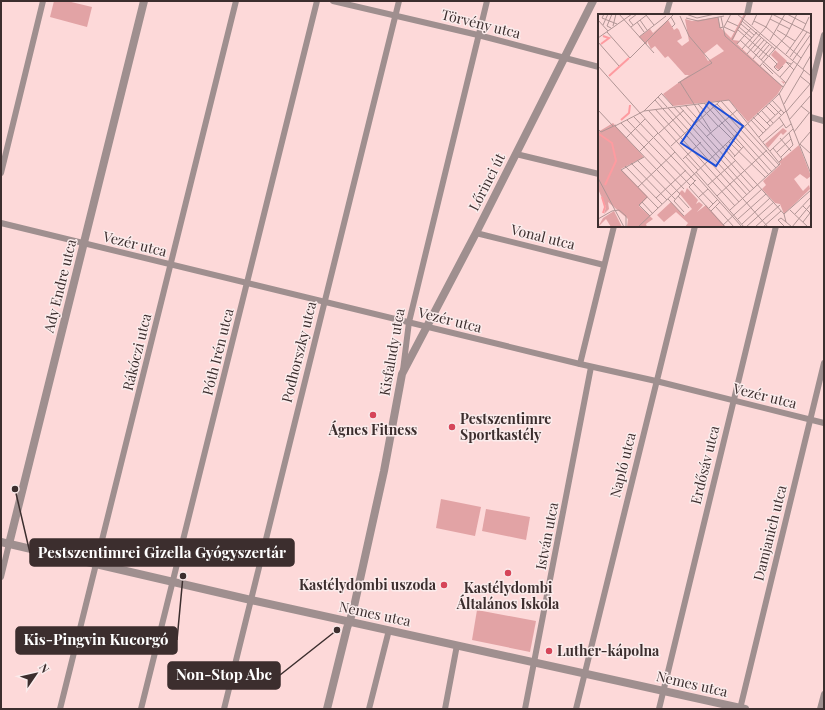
<svg xmlns="http://www.w3.org/2000/svg" width="825" height="710" viewBox="0 0 825 710" font-family="'Playfair Display',serif">
<style>
.green{fill:#e2a3a5}
.lines{fill:none;stroke-linecap:round;stroke-linejoin:round}
.minor{stroke:#9f8f8f;stroke-width:6}
.tertiary{stroke:#9f8f8f;stroke-width:8}
.poi-dot{fill:#d64559;stroke:#fbecec;stroke-width:1.5}
.labels{text-anchor:middle;stroke-width:3;stroke-linejoin:round;paint-order:stroke}
.street-label{font-size:14px;fill:#3c2e2e;stroke:#fbecec}
.poi-label{font-size:14px;font-weight:bold;fill:#3c2e2e;stroke:#fbecec;text-anchor:start}
.inset-river{fill:none;stroke:#fe9ba0;stroke-width:2}
.inset-road{fill:none;stroke:#b09595;stroke-width:1}
.view{fill:#1d4ed8;fill-opacity:0.15;stroke:#1d4ed8;stroke-width:2}
.inset-edge{fill:none;stroke:#3c2e2e;stroke-width:2}
.leader{fill:none;stroke:#3c2e2e;stroke-width:1.5}
.callout-dot{fill:#3c2e2e;stroke:#fbecec;stroke-width:1.5}
.callout{fill:#3c2e2e;stroke:#3c2e2e;stroke-width:1.5}
.callout-label{font-size:15px;text-anchor:middle;font-weight:bold;fill:#fff}
</style>
<rect width="100%" height="100%" fill="#fdd9d9"/>
<g class="green">
<polygon points="54,1 67,1 92,7 87,27 50,17"/>
<polygon points="441,499 481,507 475,536 436,528"/>
<polygon points="486,509 530,517 526,540 482,531"/>
<polygon points="477,610 536,621 530,652 472,640"/>
</g>
<g class="lines">
<g class="minor">
<polyline points="333,1 478,35 599,67"/>
<polyline points="666,15 670,1"/>
<polyline points="747,15 750,1"/>
<polyline points="810,90 824,35"/>
<polyline points="810,117 824,121"/>
<polyline points="516,154 599,174"/>
<polyline points="1,173 43,1"/>
<polyline points="1,223 580,364 656,381 824,423"/>
<polyline points="476,233 604,265"/>
<polyline points="580,364 614,226"/>
<polyline points="403,370 409,322 487,1"/>
<polyline points="1,577 9,544"/>
<polyline points="60,709 236,1"/>
<polyline points="141,709 317,1"/>
<polyline points="224,709 399,1"/>
<polyline points="369,709 389,630"/>
<polyline points="445,709 457,645"/>
<polyline points="525,709 591,367"/>
<polyline points="576,709 695,226"/>
<polyline points="659,709 776,226"/>
<polyline points="740,709 824,363"/>
<polyline points="820,709 824,694"/>
</g>
<g class="tertiary">
<polyline points="1,542 251,600 745,709"/>
<polyline points="9,544 144,1"/>
<polyline points="327,709 347,628 353,611 384,471 402,374 476,233 593,1"/>
</g>
</g>
<g class="poi-dot">
<circle cx="373" cy="415" r="4"/>
<circle cx="452" cy="427" r="4"/>
<circle cx="508" cy="573" r="4"/>
<circle cx="444" cy="585" r="4"/>
<circle cx="549" cy="651" r="4"/>
</g>
<g class="labels">
<g class="street-label">
<text transform="translate(481 24) rotate(14)" y="5">Törvény utca</text>
<text transform="translate(487 182) rotate(-63)" y="5">Lőrinci út</text>
<text transform="translate(543 237) rotate(14)" y="5">Vonal utca</text>
<text transform="translate(135 244) rotate(14)" y="5">Vezér utca</text>
<text transform="translate(60 286) rotate(-76)" y="5">Ady Endre utca</text>
<text transform="translate(450 320) rotate(14)" y="5">Vezér utca</text>
<text transform="translate(137 352) rotate(-76)" y="5">Rákóczi utca</text>
<text transform="translate(218 352) rotate(-76)" y="5">Póth Irén utca</text>
<text transform="translate(299 352) rotate(-76)" y="5">Podhorszky utca</text>
<text transform="translate(392 352) rotate(-80)" y="5">Kisfaludy utca</text>
<text transform="translate(765 396) rotate(14)" y="5">Vezér utca</text>
<text transform="translate(623 465) rotate(-76)" y="5">Napló utca</text>
<text transform="translate(705 465) rotate(-76)" y="5">Erdősáv utca</text>
<text transform="translate(770 533) rotate(-76)" y="5">Damjanich utca</text>
<text transform="translate(547 536) rotate(-79)" y="5">István utca</text>
<text transform="translate(375 614) rotate(12)" y="5">Nemes utca</text>
<text transform="translate(692 684) rotate(13)" y="5">Nemes utca</text>
</g>
<g class="poi-label">
<text x="460" y="424">Pestszentimre<tspan x="460" dy="16">Sportkastély</tspan></text>
<text x="373" y="435" text-anchor="middle">Ágnes Fitness</text>
<text x="436" y="590" text-anchor="end">Kastélydombi uszoda</text>
<text x="508" y="593" text-anchor="middle">Kastélydombi<tspan x="508" dy="16">Általános Iskola</tspan></text>
<text x="557" y="656">Luther-kápolna</text>
</g>
</g>
<g transform="translate(598 14)">
<rect width="213" height="213" fill="#fdd9d9"/>
<path d="M146 0H148L135 26 142 27 139 30 184 72 186 70 183 67 187 68 179 81 150 108 131 86 75 92 65 80 91 61H87L70 42 67 44 57 32 53 35 49 27V31L41 23 52 15 55 19 70 6 76 16 79 14 81 16 84 24 79 27 84 32 91 27 87 5 94 7 120 3 122 13 133 24ZM119 30 126 37 110 47 106 40ZM177 36 189 47 181 56 177 53 180 48 173 41ZM15 109 46 143 23 155 50 183 41 192 55 205 48 210 49 213H29L30 205 10 188 11 195 6 200 8 193 0 175V118ZM185 114 189 117 185 121 183 119 170 134 167 130ZM201 131 213 162 209 165 202 160 196 165 205 177 211 171 212 175 186 200 182 190 177 189 164 175 168 171 165 167 183 150 181 148ZM89 174 100 186 98 190 101 188 105 191 99 198 108 191 128 213H87L90 209 78 198 66 208 59 201 73 188 86 202 94 195 81 179 84 176 87 179ZM16 197 24 213H13L8 205 0 213 5 204Z" fill="#e2a3a5" fill-rule="evenodd"/>
<path class="inset-river" d="M3 30 11 24 5 22M11 62 31 44M23 106 31 99 32 91M1 120 14 129 18 147 7 171M4 183 7 193 5 199"/>
<path class="inset-road" d="M6 0 4 4 19 10M21 0 47 29M88 0 99 4 117 0M139 0 213 62M174 0 213 20M189 0 208 10M48 1 56 11M73 3 77 10 74 13M120 3 122 14 125 13M123 3 127 22 185 73M88 4 100 7 126 2M172 5 192 15M0 6 10 17M42 6 49 16M129 7 140 12M144 7 177 35M156 7 168 13 203 44M39 8 46 18M143 10 156 21M5 11 10 0M35 11 31 6 39 0M154 11 159 0M15 12 18 0M33 13 50 0M126 13 133 0M126 13 137 18M141 13 154 24M13 14 9 12 14 0M140 16 170 42M179 16 197 27M205 16 211 3M9 18 32 44 76 0M41 23 68 2M0 24 34 0M134 26 148 0M142 26 188 69M172 26 187 0M0 28 21 52M47 29 56 39M139 30 153 14M150 34 168 13 174 1M144 35 159 18M155 39 166 26M149 40 163 24M188 40 205 16M171 42 179 50 176 53 180 57 185 52M161 43 171 31M192 43 209 18M155 45 169 28M163 46 174 33M195 46 213 20M165 50 175 60M193 50 188 48 196 56M0 52 144 213M162 52 188 22 199 0M205 55 213 41M202 62 212 70M182 63 196 47M82 68 113 117M80 69 114 49 91 22 82 2M181 79 213 160M64 80 75 92M60 83 69 93M57 86 170 213M174 86 186 99M123 87 181 151M111 88 174 158M106 89 171 161M171 89 183 101M100 90 120 112M119 90 178 154M186 90 206 56M87 91 186 200 188 208 194 213M81 92 156 175M168 92 177 101M203 92 213 100M76 93 152 178M70 94 149 181M57 95 141 188M0 96 15 112M163 96 175 109M46 97 64 79M51 97 137 192M188 98 213 69M159 99 172 112M36 103 97 167M155 103 168 116M181 103 188 114 193 110M29 106 92 171M153 106 165 119M191 106 213 81M23 109 86 175M169 109 183 96M121 112 144 135M0 115 3 118 18 111M196 118 211 99M61 119 86 96M108 123 139 96M161 123 188 97M28 124 47 105M182 124 193 137M130 127 168 164M165 128 186 110M127 130 137 142M202 130 213 140M201 131 213 117M73 132 122 87M175 134 184 145 181 148M172 137 195 115M41 138 60 119M179 138 193 125M87 142 100 156M46 143 23 156 60 194M136 143 146 132M183 143 195 131 191 119M85 145 103 128M39 146 77 185M33 149 69 186M27 152 64 190M98 158 146 213M0 164 26 213M98 166 91 173 127 213M95 169 115 190M110 171 138 146M40 173 77 138M80 182 91 194M119 182 169 136M49 183 41 191 52 202M101 183 110 175M58 184 88 156M70 185 86 202M44 188 55 200M118 193 136 213M111 194 120 185M192 196 210 213M113 197 122 188M86 198 76 187 82 180 17 112 46 97 131 86 182 150 132 196M186 200 213 176M197 200 213 183M0 205 14 197 21 196 28 202V213M140 205 168 180M205 208 212 199 205 192M144 210 172 184M125 211 164 175M40 213 181 80 213 28M148 213 176 188M157 213 182 191M165 213 183 197M187 213 180 206 183 204 188 208M194 213 213 190"/>
<path class="view" d="M111 88 145 112 118 152 83 129Z"/>
<rect width="213" height="213" class="inset-edge"/>
</g>
<path class="leader" d="M15 489L30 553M183 576L177 640M337 630L280 675"/>
<g class="callout-dot">
<circle cx="15" cy="489" r="4"/>
<circle cx="183" cy="576" r="4"/>
<circle cx="337" cy="630" r="4"/>
</g>
<g class="callout">
<rect x="30" y="539" width="264" height="27" rx="4"/>
<rect x="16" y="627" width="161" height="27" rx="4"/>
<rect x="168" y="662" width="112" height="27" rx="4"/>
</g>
<g class="callout-label">
<text x="162" y="558">Pestszentimrei Gizella Gyógyszertár</text>
<text x="96" y="645">Kis-Pingvin Kucorgó</text>
<text x="224" y="680">Non-Stop Abc</text>
</g>
<rect width="825" height="710" fill="none" stroke="#3c2e2e" stroke-width="4"/>
<g transform="translate(36 674) rotate(56)" stroke="#fbecec" stroke-width="3" paint-order="stroke">
<path d="M0-3L7 15L0 10L-7 15Z" fill="#3c2e2e"/>
<text y="-6" font-size="11" font-weight="bold" text-anchor="middle" fill="#3c2e2e">N</text>
</g>
</svg>
